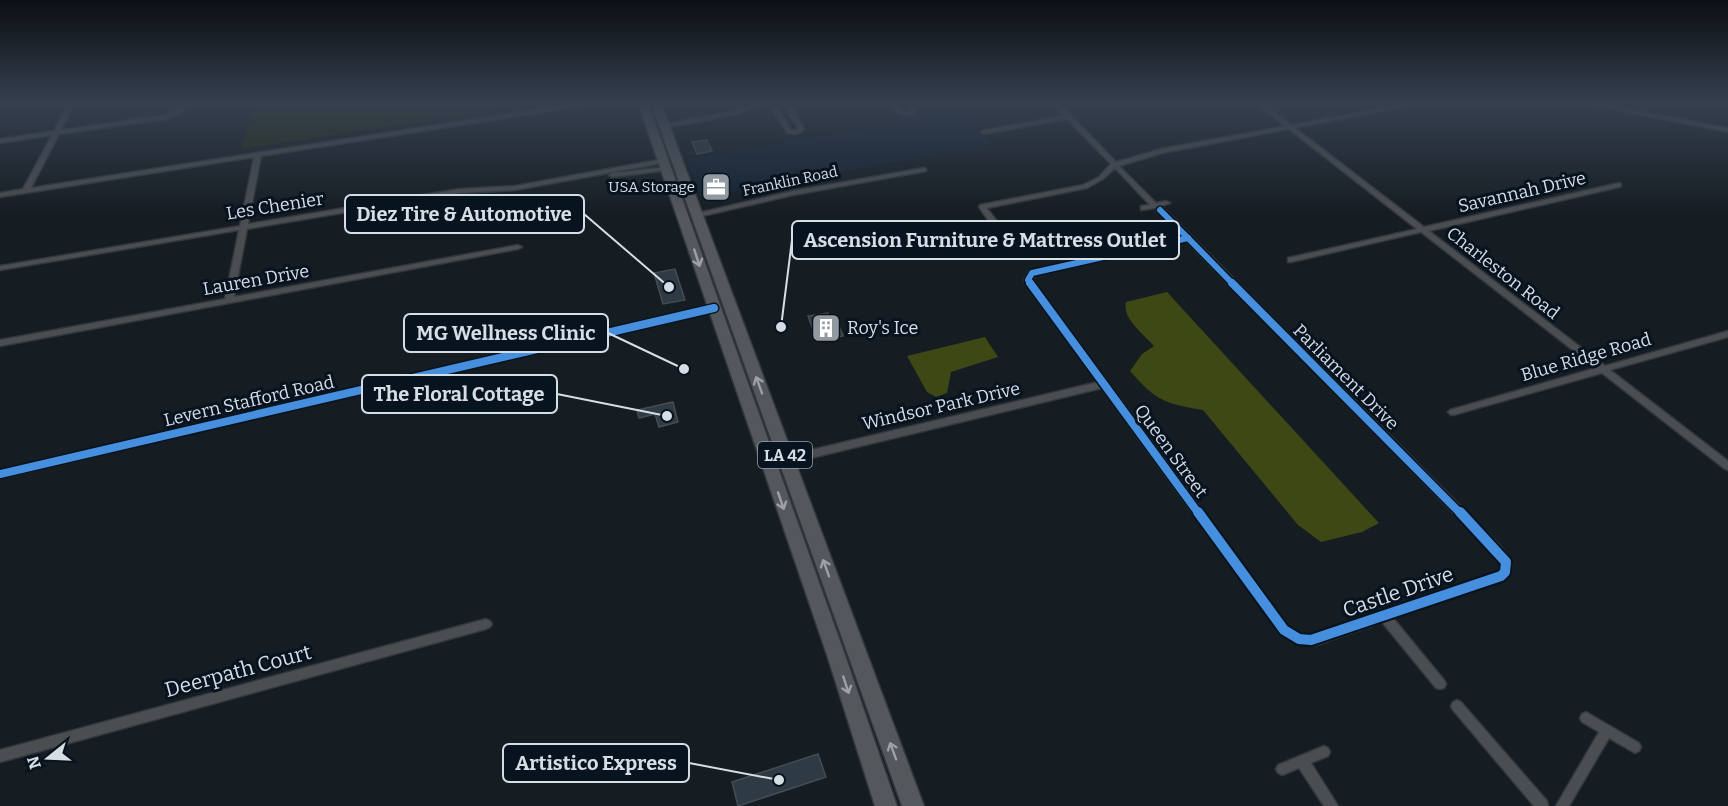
<svg xmlns="http://www.w3.org/2000/svg" width="1728" height="806" viewBox="0 0 1728 806" font-family="Bitter,serif">
<style>
.built{fill:#112130}
.green{fill:#232a0b}
.water{fill:#3d4814}
.building{fill:#2e3a44;stroke:#464c51;stroke-width:1.5}
.lines{fill:none;stroke-linecap:round;stroke-linejoin:round}
.street-casing{stroke:#31373c;stroke-width:3}
.primary-casing{stroke:#31373c;stroke-width:3}
.street{fill:#4b4e51;fill-rule:evenodd}
.primary{fill:#54585c;fill-rule:evenodd}
.cycleway-far2-casing{stroke:#07131e;stroke-width:9}
.cycleway-far1-casing{stroke:#07131e;stroke-width:11}
.cycleway-casing{stroke:#07131e;stroke-width:14}
.cycleway-far2{stroke:#468fdf;stroke-width:6}
.cycleway-far1{stroke:#468fdf;stroke-width:8}
.cycleway{stroke:#468fdf;stroke-width:10}
.oneway{stroke:#9ba1a7}
.labels{text-anchor:middle;stroke-width:6;stroke-linejoin:round;paint-order:stroke}
.far-street-label{font-size:15px;fill:#d5dde5;stroke:#07131e}
.far-poi-label{font-size:15px;fill:#d5dde5;stroke:#07131e;text-anchor:end}
.shield{fill:#07131e;stroke:#97a0a9;stroke-width:1.5}
.shield-label{font-size:16px;font-weight:bold;fill:#d5dde5}
.street-label{font-size:18px;fill:#d5dde5;stroke:#07131e}
.poi-label{font-size:18px;fill:#d5dde5;stroke:#07131e;text-anchor:start}
.near-street-label{font-size:21px;fill:#d5dde5;stroke:#07131e}
.leader{fill:none;stroke:#d5dde5;stroke-width:2}
.callout-dot{fill:#d5dde5;stroke:#07131e;stroke-width:2}
.callout{fill:#07131e;stroke:#d5dde5;stroke-width:2}
.callout-label{font-size:20px;text-anchor:middle;font-weight:bold;fill:#d5dde5}
</style>
<rect width="100%" height="100%" fill="#151c22"/>
<polygon class="built" points="963,112 991,145 701,198 686,159"/>
<polygon class="green" points="255,103 543,103 241,149"/>
<g class="water">
<path d="M1167 292 1379 523 1362 532 1321 542 1298 525 1203 410C1166 404 1156 401 1130 371L1142 354 1154 346C1144 334 1122 319 1126 302Z"/>
<polygon points="985,337 998,357 951,372 947,393 936,397 927,392 907,356"/>
</g>
<g class="building">
<polygon points="707,140 712,151 697,154 692,142"/>
<polygon points="675,269 685,300 663,304 654,273"/>
<polygon points="828,313 832,324 838,323 843,336 817,341 808,316"/>
<polygon points="673,402 678,422 659,427 655,414 639,418 637,410"/>
<polygon points="818,754 826,777 738,806 732,782"/>
</g>
<g class="lines">
<g class="street-casing">
<g id="street">
<polygon points="69,103 75,103 61,130 166,115 178,110 183,103 189,103 182,112 167,119 59,134 31,188 578,103 594,103 591,105 261,156 248,224 460,189 515,186 663,159 666,161 663,163 515,190 460,193 247,229 234,297 518,245 522,247 518,249 0,346 0,340 225,299 239,230 0,270 0,266 240,226 254,157 0,197 0,193 23,189 52,135 0,143 0,139 54,131"/>
<polygon points="754,103 763,103 738,114 665,128 662,126 665,124 734,111"/>
<path d="M769 103H775L791 130H796L798 129 783 103H789L804 129C800 135 794 135 787 133Z"/>
<polygon points="890,103 896,103 902,111 908,112 910,111 904,103 910,103 916,111 909,116 898,113"/>
<polygon points="1052,103 1059,103 1116,162 1161,149 1285,126 1256,103 1263,103 1291,125 1409,103 1423,103 1295,128 1424,227 1619,183 1621,184 1621,186 1619,187 1429,231 1605,366 1728,331 1728,337 1610,370 1728,461 1728,470 1725,469 1602,373 1453,415 1450,414 1448,412 1450,410 1596,368 1421,232 1291,262 1288,262 1288,258 1417,229 1289,129 1162,153 1119,166 1156,203 1166,201 1170,203 1155,208 1141,210 1141,206 1150,205 1115,168 1103,179 1087,188 987,208 1006,234 1005,236 999,236 979,207 980,205 1083,185 1099,177 1111,164 1067,119 984,134 981,132 984,130 1064,116"/>
<polygon points="1581,103 1595,103 1728,128 1728,132"/>
<polygon points="667,167 670,169 669,170 612,177 609,175 612,173"/>
<polygon points="924,168 926,169 926,171 793,195 698,217 694,215 698,213 793,191"/>
<path d="M1157 208H1163L1191 236 1500 546C1509 557 1518 566 1505 579L1393 618 1444 680 1446 684 1444 688 1440 689 1436 688 1382 622 1316 645 1299 644 1280 633 1102 388 786 464 783 463 781 460 783 457 786 456 1098 382 1024 280 1029 271 1183 237 1157 212ZM1186 241 1492 552 1501 563 1500 570 1497 573 1316 635 1301 634 1288 627 1032 280 1035 275Z"/>
<polygon points="714,305 718,308 717,310 0,478 0,470"/>
<polygon points="486,619 490,621 492,624 490,627 486,629 0,762 0,750"/>
<polygon points="1457,700 1461,702 1547,801 1548,806 1534,806 1453,710 1451,706 1453,702"/>
<polygon points="1586,712 1639,743 1641,747 1639,751 1635,753 1609,738 1569,806 1556,806 1599,732 1582,722 1580,718 1582,714"/>
<polygon points="1324,746 1328,748 1330,752 1328,756 1311,763 1338,806 1324,806 1299,768 1282,775 1278,773 1276,769 1278,765"/>
</g>
</g>
<g class="primary-casing">
<g id="primary">
<polygon points="638,103 648,103 845,655 897,806 875,806 827,655"/>
<polygon points="651,103 661,103 924,806 902,806"/>
</g>
</g>
<use href="#street" class="street"/>
<use href="#primary" class="primary"/>
<g class="cycleway-far2-casing">
<g id="cycleway-far2">
<polyline points="1160,210 1188,238"/>
<polyline points="1188,238 1233,284"/>
<polyline points="1031,284 1028,280 1032,273 1188,238"/>
</g>
</g>
<g class="cycleway-far1-casing">
<g id="cycleway-far1">
<polyline points="1030,283 1199,514"/>
<polyline points="1232,283 1461,514"/>
<polyline points="0,474 714,308"/>
</g>
</g>
<g class="cycleway-casing">
<polyline id="cycleway" points="1198,512 1284,630 1299,639 1311,640 1501,576 1505,572 1506,562 1460,512"/>
</g>
<use href="#cycleway-far2" class="cycleway-far2"/>
<use href="#cycleway-far1" class="cycleway-far1"/>
<use href="#cycleway" class="cycleway"/>
</g>
<defs><path id="oneway-shaft" d="M-6 0H5M1.5-3L5.5 0L1.5 3" fill="none" stroke-width="1.6" stroke-linecap="round" stroke-linejoin="round" transform="scale(1.5)"/></defs>
<g class="oneway">
<use href="#oneway-shaft" transform="translate(697 258) rotate(72)"/>
<use href="#oneway-shaft" transform="translate(759 385) rotate(-110)"/>
<use href="#oneway-shaft" transform="translate(781 501) rotate(71)"/>
<use href="#oneway-shaft" transform="translate(826 568) rotate(-110)"/>
<use href="#oneway-shaft" transform="translate(846 685) rotate(72)"/>
<use href="#oneway-shaft" transform="translate(893 751) rotate(-110)"/>
</g>
<linearGradient id="sky" x2="0" y2="1"><stop stop-color="#0c0f13"/><stop offset="0.48" stop-color="#35404f"/><stop offset="1" stop-color="#35404f" stop-opacity="0"/></linearGradient>
<rect width="1728" height="216" fill="url(#sky)"/>
<defs>
<g id="office-square" transform="scale(1.5)"><rect x="-9" y="-9" width="18" height="18" rx="4" fill="#9299a1" stroke="#07131e"/><path d="M-6-3h4V-5.5h4V-3h4V5H-6ZM-1-4.5V-3h2v-1.5ZM-6 0V1H6V0Z" fill="#fff"/></g>
<g id="building-square" transform="scale(1.5)"><rect x="-9" y="-9" width="18" height="18" rx="4" fill="#9299a1" stroke="#07131e"/><path d="M-4-6H4V6H1V3H-1V6H-4ZM-2.5-4.3h1.7v1.8h-1.7ZM.8-4.3h1.7v1.8H.8ZM-2.5-1h1.7V.8h-1.7ZM.8-1h1.7V.8H.8Z" fill="#fff"/></g>
</defs>
<g fill-rule="evenodd">
<use href="#office-square" x="716" y="187"/>
<use href="#building-square" x="826" y="328"/>
</g>
<g class="labels">
<g class="far-street-label">
<text transform="translate(790 181) rotate(-12)" y="5">Franklin Road</text>
</g>
<g class="far-poi-label">
<text x="695" y="192">USA Storage</text>
</g>
<rect class="shield" x="758" y="442" width="54" height="26" rx="4.5"/>
<g class="shield-label">
<text x="785" y="461">LA 42</text>
</g>
<g class="street-label">
<text transform="translate(1522 192) rotate(-13)" y="6">Savannah Drive</text>
<text transform="translate(275 206) rotate(-9)" y="6">Les Chenier</text>
<text transform="translate(1503 273) rotate(38)" y="6">Charleston Road</text>
<text transform="translate(256 280) rotate(-10)" y="6">Lauren Drive</text>
<text transform="translate(1586 357) rotate(-16)" y="6">Blue Ridge Road</text>
<text transform="translate(1346 377) rotate(45)" y="6">Parliament Drive</text>
<text transform="translate(249 401) rotate(-13)" y="6">Levern Stafford Road</text>
<text transform="translate(941 406) rotate(-13)" y="6">Windsor Park Drive</text>
<text transform="translate(1171 451) rotate(54)" y="6">Queen Street</text>
</g>
<g class="poi-label">
<text x="847" y="334">Roy's Ice</text>
</g>
<g class="near-street-label">
<text transform="translate(1398 592) rotate(-19)" y="7">Castle Drive</text>
<text transform="translate(238 671) rotate(-15)" y="7">Deerpath Court</text>
</g>
</g>
<path class="leader" d="M669 287L584 214M781 327L792 240M684 369L608 333M667 416L557 394M779 780L689 763"/>
<g class="callout-dot">
<circle cx="669" cy="287" r="6"/>
<circle cx="781" cy="327" r="6"/>
<circle cx="684" cy="369" r="6"/>
<circle cx="667" cy="416" r="6"/>
<circle cx="779" cy="780" r="6"/>
</g>
<g class="callout">
<rect x="345" y="195" width="239" height="38" rx="6"/>
<rect x="792" y="221" width="387" height="38" rx="6"/>
<rect x="404" y="314" width="204" height="38" rx="6"/>
<rect x="362" y="375" width="195" height="38" rx="6"/>
<rect x="503" y="744" width="186" height="38" rx="6"/>
</g>
<g class="callout-label">
<text x="464" y="221">Diez Tire &amp; Automotive</text>
<text x="985" y="247">Ascension Furniture &amp; Mattress Outlet</text>
<text x="506" y="340">MG Wellness Clinic</text>
<text x="459" y="401">The Floral Cottage</text>
<text x="596" y="770">Artistico Express</text>
</g>
<g transform="translate(48 758) rotate(252)" stroke="#07131e" stroke-width="4.5" paint-order="stroke">
<path d="M0-4.5L10 22L0 15L-10 22Z" fill="#d5dde5"/>
<text y="-9" font-size="16" font-weight="bold" text-anchor="middle" fill="#d5dde5">N</text>
</g>
</svg>
